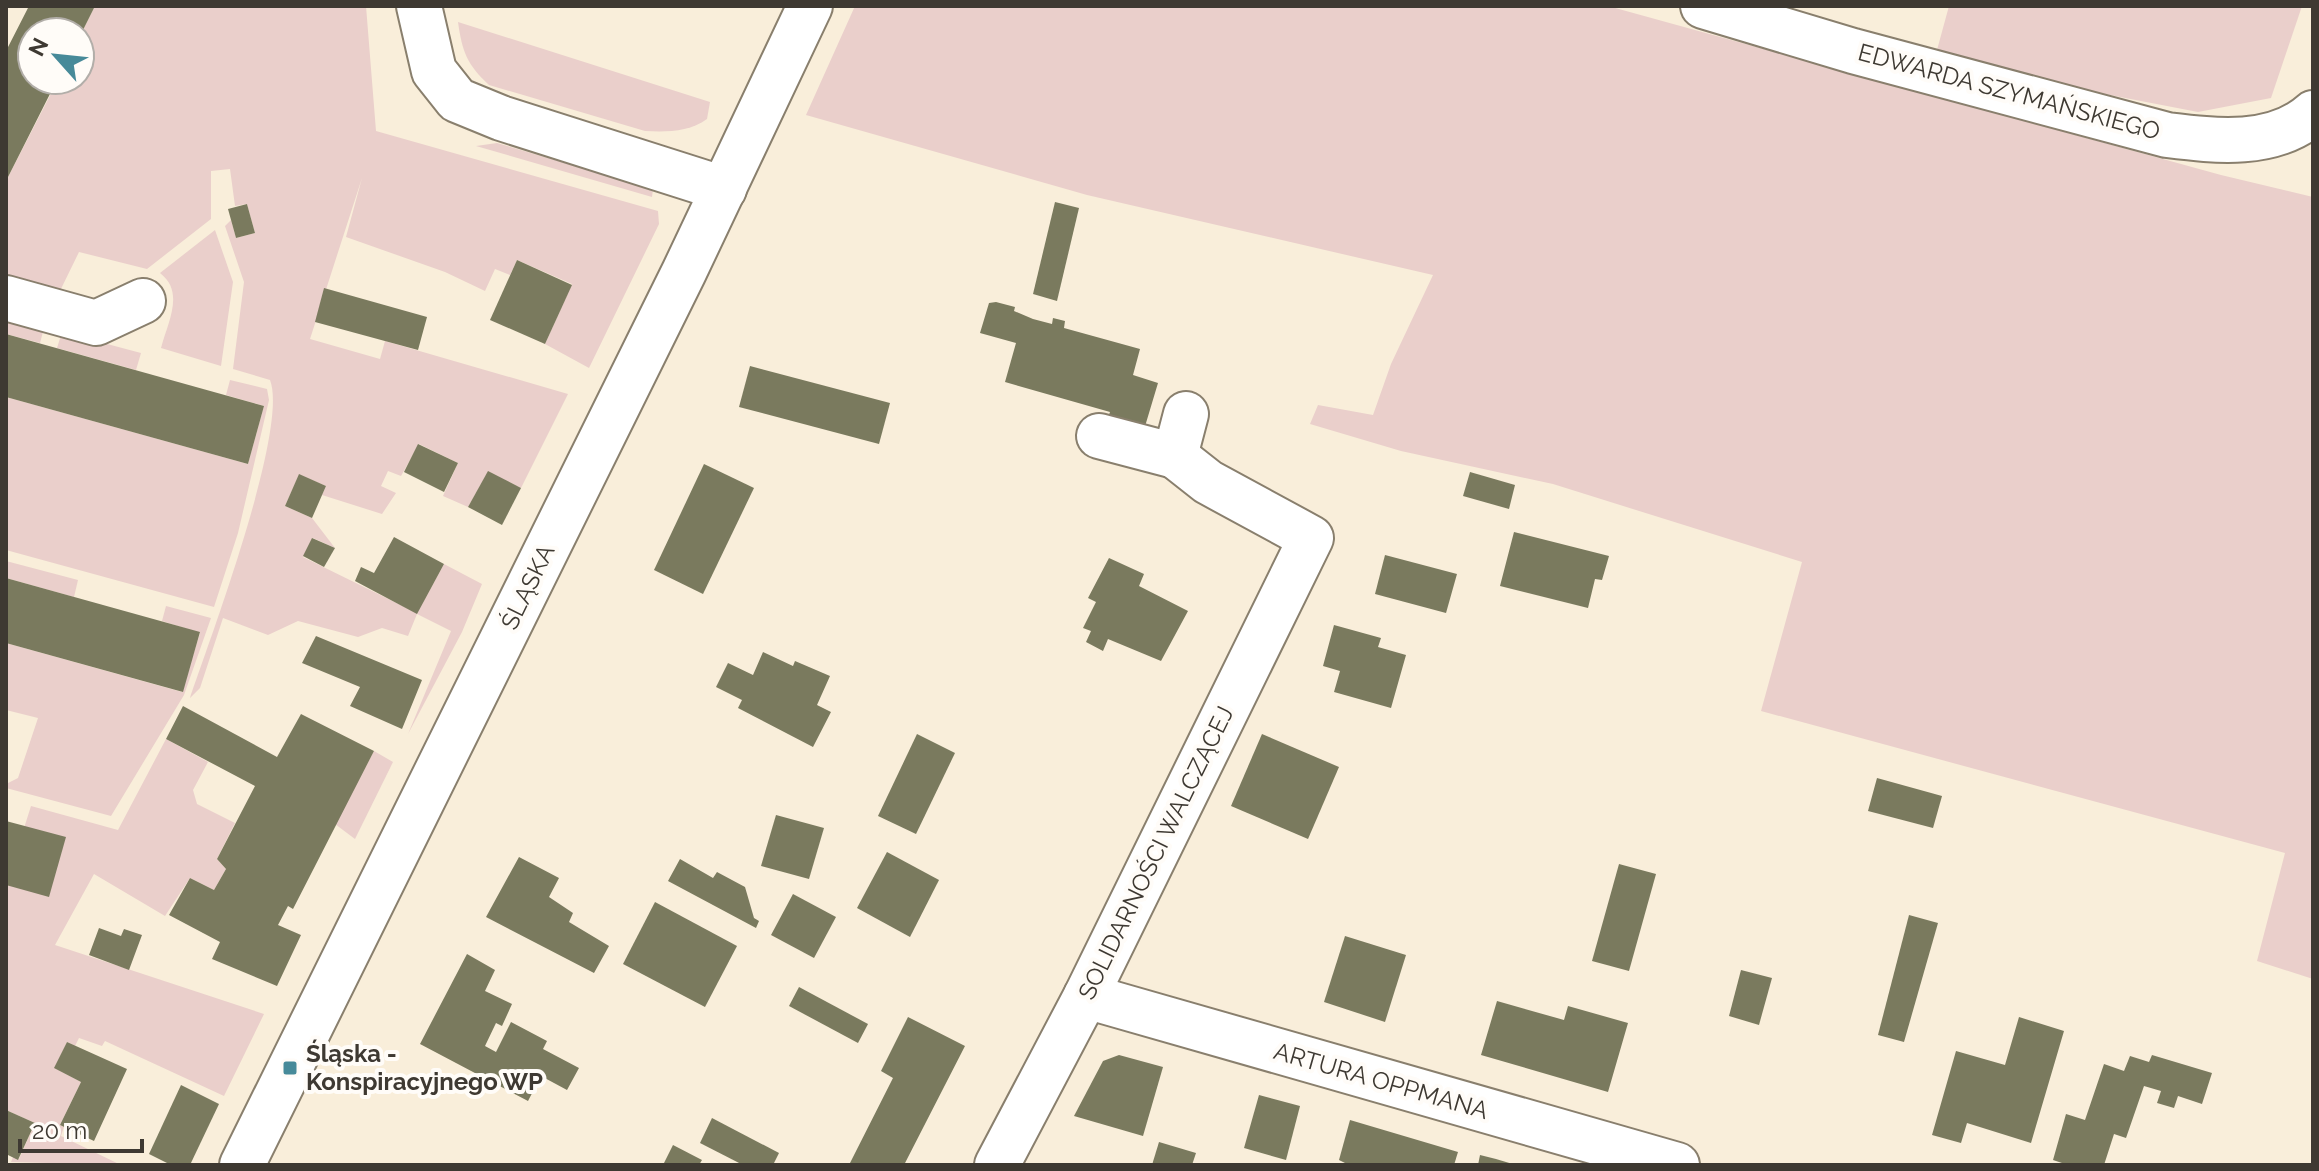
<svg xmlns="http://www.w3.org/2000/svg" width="2319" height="1171" viewBox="0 0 2319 1171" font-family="Raleway,sans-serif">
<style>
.green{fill:#eacfcb}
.building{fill:#7a7a5e}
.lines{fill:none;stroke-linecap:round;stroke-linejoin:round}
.minor-casing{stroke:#897f6d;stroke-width:48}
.minor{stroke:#fff;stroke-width:44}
.poi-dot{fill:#478a99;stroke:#fffcf8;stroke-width:3}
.labels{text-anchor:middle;stroke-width:8;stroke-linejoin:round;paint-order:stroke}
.street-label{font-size:24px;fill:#3e3932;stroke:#fffcf8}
.poi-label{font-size:24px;font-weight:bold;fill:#3e3932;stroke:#fffcf8;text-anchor:start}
</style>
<rect width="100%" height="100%" fill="#f9eeda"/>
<g class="green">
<path d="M95 6H366L376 131 658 211 659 224 589 368 545 344 572 284 517 260 510 275 495 269 485 291 445 272 346 237 362 178 310 339 380 359 385 341 568 394 521 488 488 472 468 507 443 496 458 463 419 444 401 476 388 471 381 486 396 493 382 514 322 495 326 486 299 475 285 506 312 518 335 548 313 538 303 557 417 613 444 564 482 584 462 632 408 734 451 631 417 614 408 636 382 628 358 637 298 621 268 635 223 618 200 688 190 698C210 639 289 429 270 380L233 369 244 282 225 226 231 220 236 238 255 233 247 204 235 206 230 169 211 171V219L147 269 79 252 59 293 6 284V181L58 80H80V36Z"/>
<polygon points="855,6 1608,6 2221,175 2313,197 2313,979 2257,961 2285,853 1761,711 1802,562 1553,484 1401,451 1310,424 1318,405 1373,415 1391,364 1433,275 1087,195 806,115"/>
<polygon points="1949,6 2302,6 2271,98 2198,112 1934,61"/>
<path d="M458 22 710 102 707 119C689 132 667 132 645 131L489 85C467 65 462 51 458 22Z"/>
<polygon points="497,143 653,189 652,197 476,146"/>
<path d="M215 230 233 282 221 366 161 348C168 322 185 292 160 273Z"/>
<polygon points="6,317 44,328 40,343 6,334"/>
<polygon points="62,332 141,353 136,370 57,348"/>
<polygon points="230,380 267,389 269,400 238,533 214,607 6,550 6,397 248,464 264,406 226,395"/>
<polygon points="6,561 78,580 74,597 6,578"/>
<polygon points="166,606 211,618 184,695 111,816 6,788 6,784 18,778 38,718 6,710 6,643 182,692 200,633 162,621"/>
<polygon points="166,739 208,762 193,790 197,804 235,823 217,859 226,869 214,890 190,878 165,916 94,874 55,945 264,1014 224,1096 105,1041 102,1046 79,1038 75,1046 67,1042 55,1068 81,1082 60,1125 64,1127 61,1136 121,1165 11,1162 13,1157 19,1159 35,1123 6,1110 6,885 31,806 118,830"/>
<polygon points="374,751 393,762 355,839 335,824"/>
</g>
<g class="building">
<polygon points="29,6 95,6 82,32 32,32 32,80 57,80 6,181 6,51"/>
<polygon points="1055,202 1079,208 1057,301 1033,294"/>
<polygon points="247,204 255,233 236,238 228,209"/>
<polygon points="517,260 572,285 545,344 490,320"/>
<polygon points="324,288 427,317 418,350 315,322"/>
<polygon points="996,302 1015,307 1014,311 1033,319 1052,324 1053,318 1065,321 1064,328 1140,349 1133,375 1158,383 1143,433 1106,423 1110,412 1005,382 1016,343 980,333 989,303"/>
<polygon points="6,334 264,406 248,464 6,397"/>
<polygon points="750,366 890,403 879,444 739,407"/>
<polygon points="418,444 458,463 444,492 404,472"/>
<polygon points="704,464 754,488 703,594 654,570"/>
<polygon points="488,471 521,488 502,525 468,507"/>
<polygon points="1470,472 1515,485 1509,509 1463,496"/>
<polygon points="299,474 326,486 312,518 285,506"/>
<polygon points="1514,532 1609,556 1602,580 1595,579 1588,608 1500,586"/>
<polygon points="394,537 444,564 417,614 355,581 361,567 374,573"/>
<polygon points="312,538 335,548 324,567 303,556"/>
<polygon points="1385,555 1457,574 1446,613 1375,594"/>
<polygon points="1109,558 1144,574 1139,586 1188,611 1161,661 1108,639 1103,651 1086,642 1091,631 1083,628 1096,602 1088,598"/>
<polygon points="6,578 200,632 183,692 6,643"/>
<polygon points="1334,625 1381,638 1378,647 1406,655 1391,708 1334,692 1340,671 1323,666"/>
<polygon points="316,636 422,680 402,729 350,706 360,687 302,663"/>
<polygon points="763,652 793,666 795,661 830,676 817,705 831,712 813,747 738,708 742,700 716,687 728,663 753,675"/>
<polygon points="183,706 277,757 301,714 374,751 293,909 288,906 278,925 301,935 277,986 212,959 220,942 169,915 190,878 214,890 226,869 217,859 255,786 166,739"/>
<polygon points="917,734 955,753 916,834 878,816"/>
<polygon points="1262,734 1339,767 1308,839 1231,806"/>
<polygon points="1877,778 1942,796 1933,828 1868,811"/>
<polygon points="776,815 824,828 809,879 761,866"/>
<polygon points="6,821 66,837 49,897 6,885"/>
<polygon points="887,852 939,880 910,937 857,908"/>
<polygon points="519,857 559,878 549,897 573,913 569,922 609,946 594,973 486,917"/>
<polygon points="680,859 713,878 717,872 745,887 754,918 759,921 756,928 668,881"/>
<polygon points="1619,864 1656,874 1629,971 1592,961"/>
<polygon points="793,894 836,917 814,958 771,935"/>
<polygon points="655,902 737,946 705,1007 623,964"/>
<polygon points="1909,915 1938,923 1904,1042 1878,1035"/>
<polygon points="99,928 121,936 124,929 142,935 129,970 89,955"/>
<polygon points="1345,936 1406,955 1385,1022 1324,1002"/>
<polygon points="467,954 495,970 485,991 512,1004 502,1026 496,1023 485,1046 496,1052 511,1022 547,1041 543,1049 579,1068 567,1090 541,1076 528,1101 420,1044"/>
<polygon points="1741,970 1772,978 1759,1025 1729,1016"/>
<polygon points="799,987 868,1024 858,1043 789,1006"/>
<polygon points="1497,1001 1564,1020 1568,1006 1628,1023 1608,1092 1481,1055"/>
<polygon points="908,1017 965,1046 904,1165 855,1165 850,1163 893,1078 881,1071"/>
<polygon points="2019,1017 2064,1031 2031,1143 1967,1123 1961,1143 1932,1135 1956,1051 2005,1065"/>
<polygon points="67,1042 127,1069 94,1141 60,1125 81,1082 54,1068"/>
<polygon points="1119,1055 1163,1067 1143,1136 1074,1116 1103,1061"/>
<polygon points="2152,1055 2212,1073 2202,1104 2178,1096 2174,1108 2157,1103 2161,1091 2144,1086 2126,1138 2114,1134 2104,1165 2068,1165 2053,1160 2066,1114 2085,1120 2104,1064 2124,1071 2130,1056 2149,1062"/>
<polygon points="181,1085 219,1104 190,1165 171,1165 149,1154"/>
<polygon points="1259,1095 1300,1106 1286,1160 1244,1148"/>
<polygon points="6,1110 35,1123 18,1160 6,1154"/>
<polygon points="712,1118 779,1153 773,1165 743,1165 700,1143"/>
<polygon points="1350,1120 1458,1152 1454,1165 1349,1165 1339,1160"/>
<polygon points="1159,1142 1196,1153 1192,1165 1152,1165"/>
<polygon points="673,1145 702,1160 699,1165 663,1165"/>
<polygon points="1480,1155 1496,1159 1516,1165 1478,1165"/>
</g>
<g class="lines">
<g class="minor-casing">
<g id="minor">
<polyline points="419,6 434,71 457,100 501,118 724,189"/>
<path d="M1703 6 1853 51 2167 135C2216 141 2274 148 2313 113"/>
<polyline points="6,298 96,323 143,301"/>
<polyline points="1099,436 1175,456"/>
<polyline points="1086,996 1677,1165"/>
<polyline points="242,1165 684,272 810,6"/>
<polyline points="997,1165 1086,996 1311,538 1208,482 1175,456 1186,414"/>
</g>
</g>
<use href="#minor" class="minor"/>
</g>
<rect class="poi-dot" x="282" y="1060" width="16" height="16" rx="4"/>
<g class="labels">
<g class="street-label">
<text transform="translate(2009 92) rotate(15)" y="8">EDWARDA SZYMAŃSKIEGO</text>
<text transform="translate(528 587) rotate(-64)" y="8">ŚLĄSKA</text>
<text transform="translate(1156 853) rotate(-64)" y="8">SOLIDARNOŚCI WALCZĄCEJ</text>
<text transform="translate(1381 1081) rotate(16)" y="8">ARTURA OPPMANA</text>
</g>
<g class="poi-label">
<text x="306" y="1062">Śląska -<tspan x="306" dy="28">Konspiracyjnego WP</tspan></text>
</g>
</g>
<rect width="2319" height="1171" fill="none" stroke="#3e3932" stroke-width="16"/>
<g transform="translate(56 56) rotate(297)"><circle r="38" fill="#fffcf8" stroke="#b2aea9" stroke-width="2"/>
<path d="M0-6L14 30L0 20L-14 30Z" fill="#478a99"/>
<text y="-12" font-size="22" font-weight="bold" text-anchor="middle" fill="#3e3932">N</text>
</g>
<path d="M20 1139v12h122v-12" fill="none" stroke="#3e3932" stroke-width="4"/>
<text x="32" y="1139" font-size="24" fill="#3e3932" stroke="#fffcf8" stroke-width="6" paint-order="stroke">20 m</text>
</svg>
